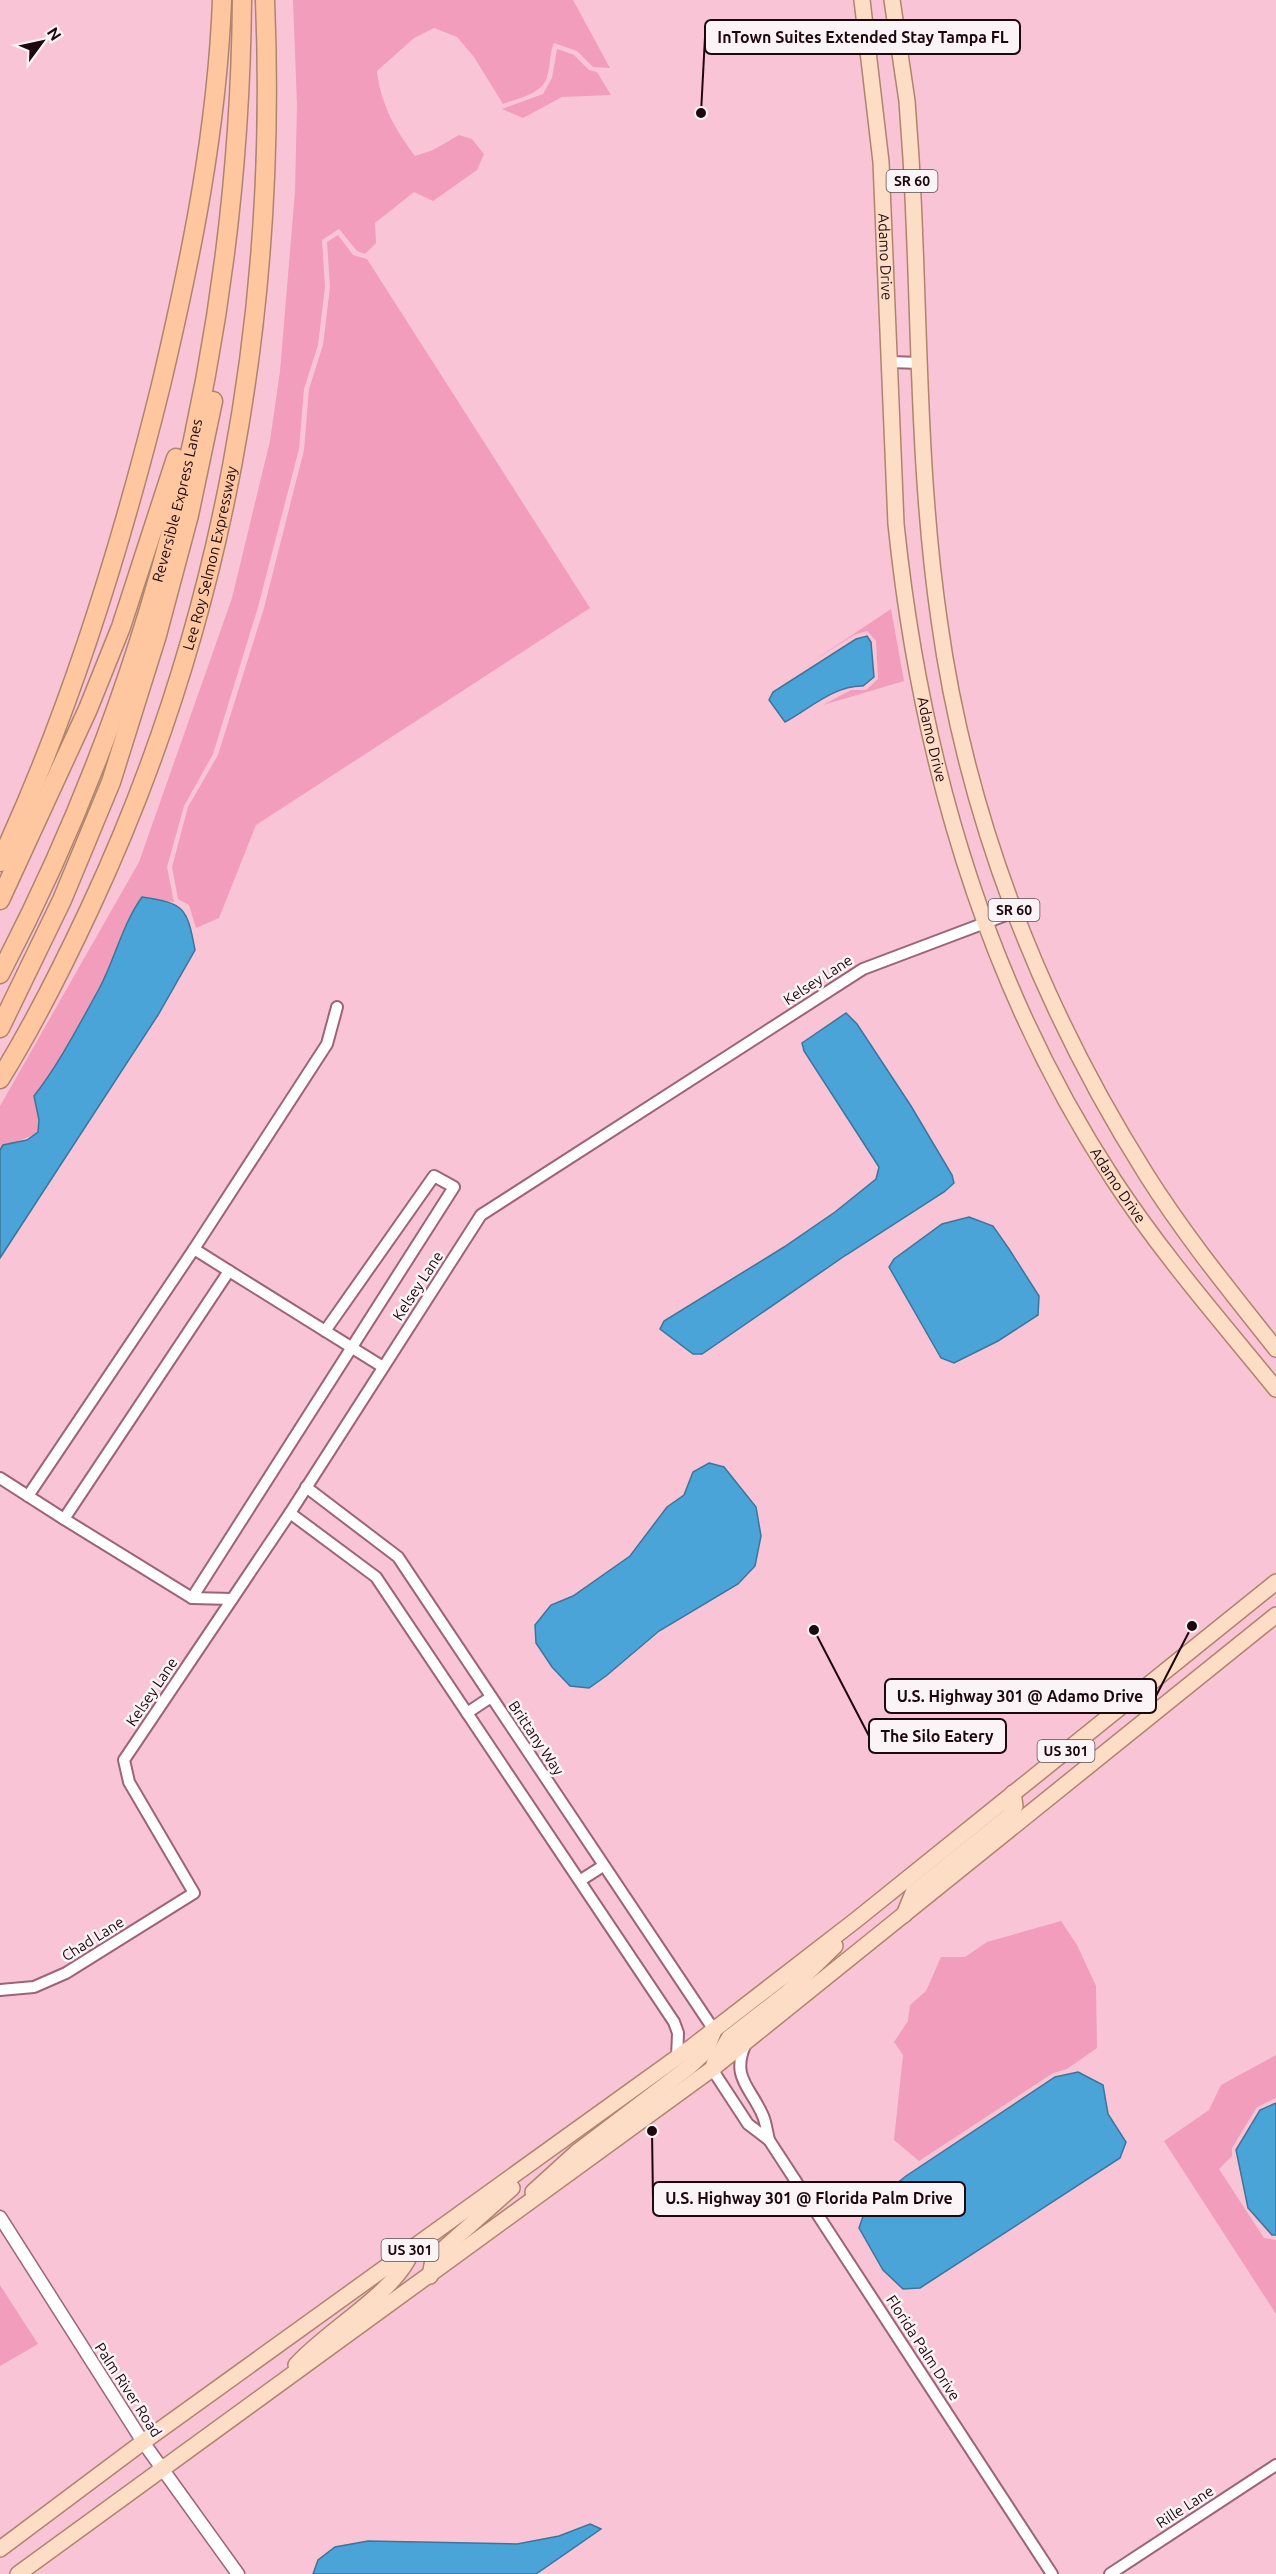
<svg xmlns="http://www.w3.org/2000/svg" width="1276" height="2574" viewBox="0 0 1276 2574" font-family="Ubuntu,sans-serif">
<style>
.green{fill:#f19dbb}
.water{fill:#4aa4d7;stroke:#3c759b;stroke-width:1.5}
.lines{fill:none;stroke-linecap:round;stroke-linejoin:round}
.minor-casing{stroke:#9d6378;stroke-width:14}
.tertiary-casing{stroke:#9d6378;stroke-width:15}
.primary-casing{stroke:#af846e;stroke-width:18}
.motorway-casing{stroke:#af846e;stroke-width:21}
.minor{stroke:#fff;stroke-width:10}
.tertiary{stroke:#fff;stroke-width:12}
.primary{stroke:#feddc6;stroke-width:15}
.motorway{stroke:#fec7a0;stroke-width:18}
.labels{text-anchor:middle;stroke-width:5;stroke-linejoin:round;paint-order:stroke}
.shield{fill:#fbf4f7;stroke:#604f55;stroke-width:1.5}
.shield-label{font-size:14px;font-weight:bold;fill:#1d0810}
.street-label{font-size:15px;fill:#1d0810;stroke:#fbf4f7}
.leader{fill:none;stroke:#1d0810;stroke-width:2}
.callout-dot{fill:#1d0810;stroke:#fbf4f7;stroke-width:2}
.callout{fill:#fbf4f7;stroke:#1d0810;stroke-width:2}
.callout-label{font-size:16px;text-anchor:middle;font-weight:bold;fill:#1d0810}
</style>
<rect width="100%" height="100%" fill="#f9c5d6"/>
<g class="green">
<path d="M293 0H573L610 68 593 67 577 51 554 43C549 54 551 65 547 77 542 94 519 98 503 104L474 57 457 37 434 28 414 38 377 71C380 103 396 131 415 156L433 150 459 135 472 139 484 154 477 170 433 201 414 192 375 223 376 243 365 254 357 251 339 229 322 240 325 287 318 345 304 389 299 449 258 607 213 754 184 806 167 867 174 902 143 897C122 925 115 959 99 989 79 1025 59 1064 34 1096L39 1120 38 1132C28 1139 4 1144 0 1150V1106L139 862 232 598 270 441 280 371 295 191 297 106Z"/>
<polygon points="557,49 574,55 589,70 597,72 611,95 562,97 523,118 502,109 543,94 552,78"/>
<polygon points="338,235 353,255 367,259 590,608 256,825 219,918 196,928 189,905 178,899 172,867 188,807 218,755 264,608 304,450 309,389 323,345 330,287 327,242"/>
<polygon points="891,609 904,681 823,705 851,690 866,690 878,679 876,641 867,631 854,635 807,665"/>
<polygon points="1061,1921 1077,1945 1096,1986 1097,2048 1067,2069 1053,2073 919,2161 894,2140 903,2055 894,2042 908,2021 910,2005 926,1991 941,1957 965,1957 987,1942"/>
<polygon points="1276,2055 1276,2098 1257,2107 1232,2148 1232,2156 1219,2169 1264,2238 1276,2240 1276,2314 1164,2141 1209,2110 1221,2085"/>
<polygon points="0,2285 38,2344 0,2366"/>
</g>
<g class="water">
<path d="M867 636 871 642 874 677 863 686C835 685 809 709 785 722L769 700 773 692 856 639Z"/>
<path d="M142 897C185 903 187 908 195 950L158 1015 0 1258V1150L3 1145 27 1140 38 1132 39 1120 34 1096C59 1064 79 1025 99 989 115 959 122 925 142 897Z"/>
<polygon points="846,1013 857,1024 911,1106 952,1175 954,1183 944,1192 846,1255 702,1354 693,1354 660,1329 664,1321 784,1247 835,1212 876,1179 879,1167 804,1051 802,1043"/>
<polygon points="969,1217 993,1226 1009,1249 1039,1296 1038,1315 998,1341 954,1363 941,1358 889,1267 894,1259 942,1224"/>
<polygon points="709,1463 724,1467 756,1507 761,1536 755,1566 738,1584 659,1631 606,1676 589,1688 570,1686 552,1667 536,1643 535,1625 551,1605 573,1596 630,1556 667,1507 684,1495 693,1472"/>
<polygon points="1078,2072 1103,2085 1108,2114 1126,2142 1120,2158 920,2288 903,2289 883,2270 859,2228 866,2208 906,2176 1055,2077"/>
<polygon points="1276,2103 1276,2235 1272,2235 1248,2208 1236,2150 1260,2110"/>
<polygon points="590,2524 601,2529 536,2574 313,2574 318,2560 335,2547 368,2541 517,2544 559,2536"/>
</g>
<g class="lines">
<g class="minor-casing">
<g id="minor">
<polyline points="890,362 920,363"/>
<polyline points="194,1249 327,1044 337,1007"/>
<polyline points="0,1478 64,1519"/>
<polyline points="306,1487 398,1557 714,2030"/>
<polyline points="28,1496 194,1249 229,1271"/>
<polyline points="290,1513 376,1577 674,2022 678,2033 677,2058"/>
<polyline points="192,1598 454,1187 434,1176 325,1331"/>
<polyline points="232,1599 192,1598 64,1519 229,1271 383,1367"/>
<polyline points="467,1713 491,1697"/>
<polyline points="581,1880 603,1866"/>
<polyline points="0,1990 34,1987 66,1973 194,1893 129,1782 124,1760 290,1513 481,1215 863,969 1014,912"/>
<path d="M746 2043C730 2078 751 2087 763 2116 766 2123 767 2132 769 2140"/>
<polyline points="712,2069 748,2124 769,2140 1052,2574"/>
<polyline points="1110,2574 1276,2465"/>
</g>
</g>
<g class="tertiary-casing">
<polyline id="tertiary" points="0,2217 143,2442 238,2574"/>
</g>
<g class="primary-casing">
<g id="primary">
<path id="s1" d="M862 0 881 162 896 524C920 755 985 983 1113 1179 1162 1254 1220 1320 1276 1389"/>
<path d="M892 0 907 101 911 158C920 311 917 467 939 619 966 816 1040 1006 1146 1174 1185 1236 1231 1292 1276 1349"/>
<polyline points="904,1915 913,1893 1009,1816 1015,1806 1013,1793"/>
<polyline points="714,2064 729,2038 787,1993 835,1946"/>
<polyline points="533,2192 577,2152 689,2067 706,2051 714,2030"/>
<polyline points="430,2276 433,2260 441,2251 512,2188"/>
<path d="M296 2365C326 2331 393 2294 410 2255"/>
<polyline points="0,2549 143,2442 693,2046 856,1920 1276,1582"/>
<polyline points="18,2574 712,2069 1276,1615"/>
</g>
</g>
<g class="motorway-casing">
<g id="motorway">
<path d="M0 862C71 710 121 547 161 385 191 258 217 131 222 0"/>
<polyline points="0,900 88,709 121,627 176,458"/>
<path id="s2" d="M0 974C157 674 239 338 242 0"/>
<polyline points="0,1028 62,900 111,782 157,635 189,515 213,401"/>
<path id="s3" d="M0 1079C34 1024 63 966 90 908 223 624 278 313 265 0"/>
</g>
</g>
<use href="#minor" class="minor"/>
<use href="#tertiary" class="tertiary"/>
<use href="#primary" class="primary"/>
<use href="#motorway" class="motorway"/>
</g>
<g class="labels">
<g class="shield">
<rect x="886.5" y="170" width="51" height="22" rx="4.5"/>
<rect x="988.5" y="899" width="51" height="22" rx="4.5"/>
<rect x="1037.5" y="1740" width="57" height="22" rx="4.5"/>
<rect x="381.5" y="2239" width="57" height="22" rx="4.5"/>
</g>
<g class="shield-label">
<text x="912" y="186">SR 60</text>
<text x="1014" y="915">SR 60</text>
<text x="1066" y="1756">US 301</text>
<text x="410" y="2255">US 301</text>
</g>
<g class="street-label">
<text dy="5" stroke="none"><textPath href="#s1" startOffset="258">Adamo Drive</textPath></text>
<text dy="5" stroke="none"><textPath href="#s2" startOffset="507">Reversible Express Lanes</textPath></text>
<text dy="5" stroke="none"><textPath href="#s3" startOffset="564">Lee Roy Selmon Expressway</textPath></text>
<text dy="5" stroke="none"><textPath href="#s1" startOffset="744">Adamo Drive</textPath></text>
<text transform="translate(818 980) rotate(-33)" y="5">Kelsey Lane</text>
<text dy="5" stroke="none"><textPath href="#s1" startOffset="1230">Adamo Drive</textPath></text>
<text transform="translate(418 1286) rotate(-57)" y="5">Kelsey Lane</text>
<text transform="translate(152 1692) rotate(-56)" y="5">Kelsey Lane</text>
<text transform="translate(536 1738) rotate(56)" y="5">Brittany Way</text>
<text transform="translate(93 1939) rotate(-32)" y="5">Chad Lane</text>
<text transform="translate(923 2348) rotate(57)" y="5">Florida Palm Drive</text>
<text transform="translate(128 2390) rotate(57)" y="5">Palm River Road</text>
<text transform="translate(1185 2507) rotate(-33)" y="5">Rille Lane</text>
</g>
</g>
<path class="leader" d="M701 113L705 37M1192 1626L1156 1696M814 1630L869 1736M652 2131L653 2199"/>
<g class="callout-dot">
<circle cx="701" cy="113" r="6"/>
<circle cx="1192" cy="1626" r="6"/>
<circle cx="814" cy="1630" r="6"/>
<circle cx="652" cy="2131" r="6"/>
</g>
<g class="callout">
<rect x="705" y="20" width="315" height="34" rx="6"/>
<rect x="885" y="1679" width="271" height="34" rx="6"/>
<rect x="869" y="1719" width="137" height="34" rx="6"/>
<rect x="653" y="2182" width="312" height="34" rx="6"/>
</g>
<g class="callout-label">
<text x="863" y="43">InTown Suites Extended Stay Tampa FL</text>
<text x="1020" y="1702">U.S. Highway 301 @ Adamo Drive</text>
<text x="937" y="1742">The Silo Eatery</text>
<text x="809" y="2204">U.S. Highway 301 @ Florida Palm Drive</text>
</g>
<g transform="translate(42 42) rotate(57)" stroke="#fbf4f7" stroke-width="4.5" paint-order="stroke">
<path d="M0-4.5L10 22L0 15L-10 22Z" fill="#1d0810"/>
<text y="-9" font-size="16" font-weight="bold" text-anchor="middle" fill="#1d0810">N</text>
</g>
</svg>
